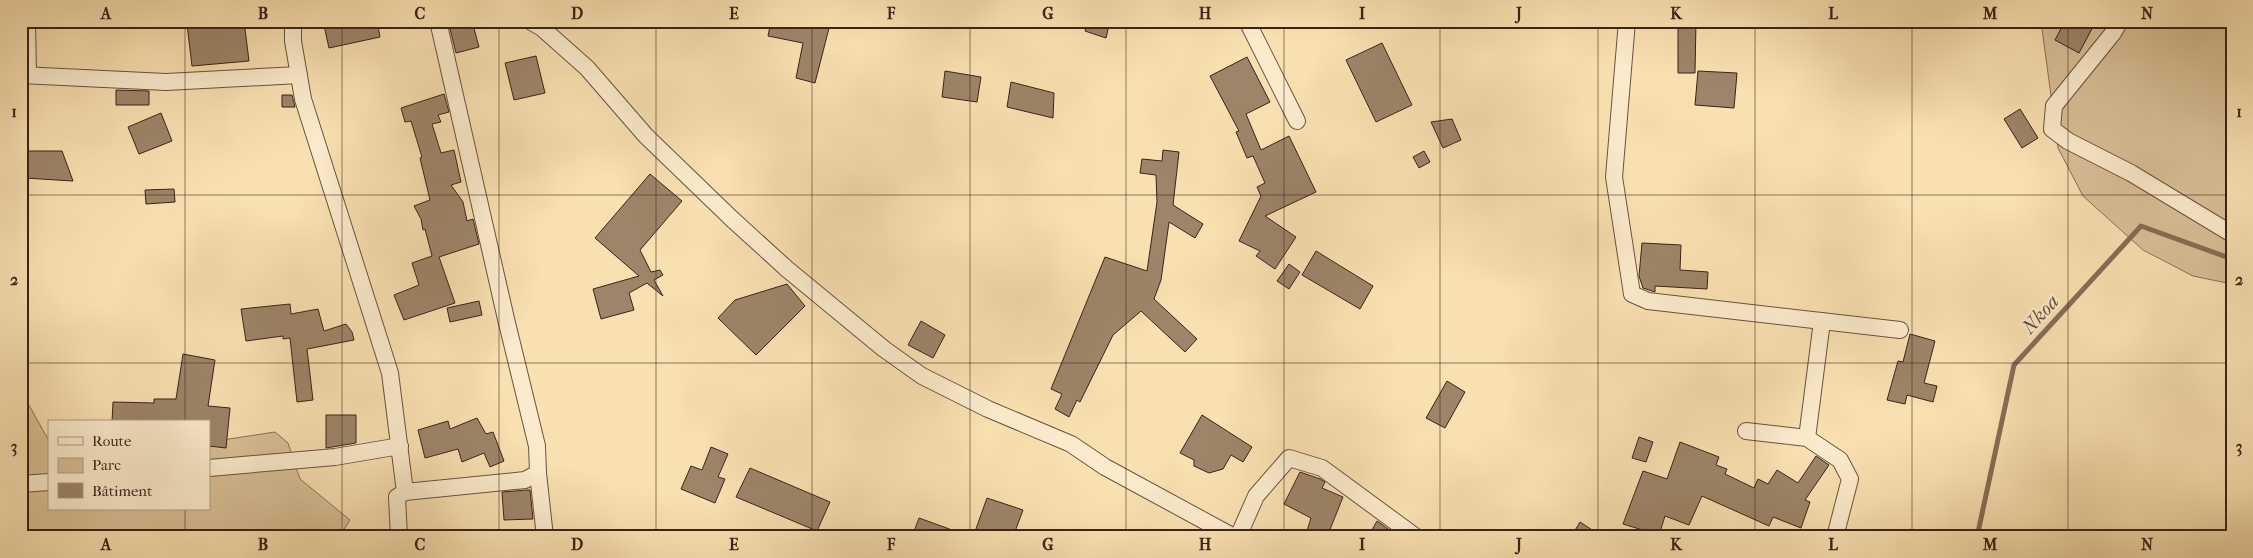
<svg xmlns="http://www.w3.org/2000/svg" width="2253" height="558" viewBox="0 0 2253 558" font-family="'IM FELL French Canon',serif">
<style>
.green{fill:#d9c097;stroke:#8a7158}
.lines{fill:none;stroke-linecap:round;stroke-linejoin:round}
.stream{stroke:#866d56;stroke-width:5}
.building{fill:#9d8569;stroke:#3a221a}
.minor-casing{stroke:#6a5240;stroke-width:18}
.minor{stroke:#fbebcc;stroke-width:16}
.grid{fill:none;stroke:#3a221a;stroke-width:1;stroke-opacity:0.55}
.labels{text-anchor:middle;stroke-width:4.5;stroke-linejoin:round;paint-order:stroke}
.water-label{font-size:20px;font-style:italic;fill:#664e3d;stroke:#fbebcc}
.neatline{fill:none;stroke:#3a221a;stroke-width:2}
.grid-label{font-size:16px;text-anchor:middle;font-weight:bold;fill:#3a221a}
</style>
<rect width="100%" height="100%" fill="#f9e0b1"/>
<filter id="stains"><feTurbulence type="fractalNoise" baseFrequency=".004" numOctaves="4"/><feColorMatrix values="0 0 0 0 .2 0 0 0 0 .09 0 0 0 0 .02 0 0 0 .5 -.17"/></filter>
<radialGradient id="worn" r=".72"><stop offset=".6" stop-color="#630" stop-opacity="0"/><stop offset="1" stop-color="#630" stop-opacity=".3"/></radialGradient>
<g class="green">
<polygon points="2041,21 2232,21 2232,284 2193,276 2143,250 2083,196 2058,148"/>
<polygon points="21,391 49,441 49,509 209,509 209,442 275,432 288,443 300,479 350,520 339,537 291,537 264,530 264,537 21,537"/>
</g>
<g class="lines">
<polyline class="stream" points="1977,537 2014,365 2141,226 2232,259"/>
</g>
<g class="building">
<polygon points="213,21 244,21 249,61 192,66 187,24"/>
<polygon points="323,21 377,21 380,37 329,48"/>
<polygon points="448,21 472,21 479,47 456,53"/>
<polygon points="771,21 795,21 829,28 815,83 796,78 803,43 768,36"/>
<polygon points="1089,21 1110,21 1106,38 1085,31"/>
<polygon points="1678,21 1696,21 1695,73 1678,73"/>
<polygon points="2065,21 2096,21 2079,53 2055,40"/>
<polygon points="1382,43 1412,105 1376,122 1346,60"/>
<polygon points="536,56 545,93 514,100 505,63"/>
<polygon points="1247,57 1270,102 1246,114 1261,150 1289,136 1316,192 1265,216 1296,237 1275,269 1256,256 1260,251 1239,241 1261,196 1257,187 1265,183 1253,156 1247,158 1236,132 1239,131 1210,76"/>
<polygon points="945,71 981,77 977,102 942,97"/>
<polygon points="1698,71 1737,73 1734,108 1695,105"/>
<polygon points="1011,82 1054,93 1053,118 1007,107"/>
<polygon points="116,90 149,91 149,105 116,105"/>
<polygon points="444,94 449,112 438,115 441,122 432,124 441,153 454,150 461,182 451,185 463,202 467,221 473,219 479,244 439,257 455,303 404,320 394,295 419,285 412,263 432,256 425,229 423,230 421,219 414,206 430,200 420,158 422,157 411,121 405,122 401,108"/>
<polygon points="282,95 292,95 295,107 282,107"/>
<polygon points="2020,109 2038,138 2022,148 2004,119"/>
<polygon points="161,113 172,141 139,154 128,127"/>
<polygon points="1452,119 1461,140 1443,148 1431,122"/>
<polygon points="1163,150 1179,152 1173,205 1203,224 1195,238 1169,222 1161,280 1154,299 1197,339 1185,352 1141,311 1113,335 1080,402 1077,400 1069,417 1055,409 1062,394 1051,389 1105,257 1147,271 1157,202 1156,175 1140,173 1142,159 1162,161"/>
<polygon points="21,151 62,151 73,181 25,178 21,170"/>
<polygon points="1424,151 1430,162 1419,168 1413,157"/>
<polygon points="650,174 682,201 640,250 651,272 660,270 663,275 654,280 663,296 647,283 629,293 634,310 601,319 593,289 639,276 595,238"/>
<polygon points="174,189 175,202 146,204 145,190"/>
<polygon points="1642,243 1681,245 1680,270 1708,272 1707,289 1655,286 1655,292 1643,288 1639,276"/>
<polygon points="1316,251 1373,286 1360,309 1302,275"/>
<polygon points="1289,264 1300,272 1289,289 1277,281"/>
<polygon points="787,284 805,306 756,355 718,318 735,300"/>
<polygon points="479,301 482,315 450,322 447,308"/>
<polygon points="290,304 291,314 318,309 324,331 346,324 352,332 354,340 307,349 313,400 297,402 290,338 283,339 283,336 246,341 241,309"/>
<polygon points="921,321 945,335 933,358 908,345"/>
<polygon points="1910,334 1935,341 1924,383 1937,386 1933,402 1907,395 1905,404 1887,400 1898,361 1903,362"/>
<polygon points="183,354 215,360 208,406 230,408 226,448 209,446 209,422 112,422 113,402 154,403 154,399 176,399"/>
<polygon points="1447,381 1465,392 1445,428 1426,418"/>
<polygon points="326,415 356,415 356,443 326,448"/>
<polygon points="1202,415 1252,447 1243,462 1231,455 1223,469 1209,473 1194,466 1194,460 1180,453"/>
<polygon points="477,418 486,434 493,432 504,461 490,467 484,453 462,462 458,449 425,458 418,430 448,421 450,429"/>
<polygon points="1639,437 1653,442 1646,462 1632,458"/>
<polygon points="1680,442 1719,457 1716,465 1727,469 1725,474 1754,488 1758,479 1768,484 1777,470 1798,483 1816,456 1829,465 1805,500 1810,502 1801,528 1773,517 1769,526 1702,496 1689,525 1665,516 1659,535 1623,524 1643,471 1667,479"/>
<polygon points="711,447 728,454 718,477 725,479 715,503 681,489 691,466 702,470"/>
<polygon points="750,468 830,502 817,531 736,497"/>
<polygon points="1300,472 1320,479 1325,482 1322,488 1343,497 1327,537 1305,537 1311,518 1284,504"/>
<polygon points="527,490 530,490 533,519 504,520 502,492"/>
<polygon points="987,498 1023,510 1013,537 973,537"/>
<polygon points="919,518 966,535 966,537 912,537"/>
<polygon points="1377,521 1399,537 1368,537"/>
<polygon points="1580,522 1603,537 1571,537"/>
</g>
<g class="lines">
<g class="minor-casing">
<g id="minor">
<polyline points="27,21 28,75"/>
<polyline points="293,21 293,41 303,99 390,373 405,492"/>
<polyline points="530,21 542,28 587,68 646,136 732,219 787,269 884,349 922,376 988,409 1071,444 1105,467 1234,537"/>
<polyline points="1247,21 1297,121"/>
<polyline points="1627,21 1614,177 1632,294 1648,301 1900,330"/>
<polyline points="2120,21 2113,33 2054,106 2052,129 2068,141 2131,173 2232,234"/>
<polyline points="21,75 166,82 299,75"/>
<polyline points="1746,431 1807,438 1840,460 1850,479 1835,537"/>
<polyline points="1807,438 1822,321"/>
<polyline points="209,468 335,457 400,446"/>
<polyline points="538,473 545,537"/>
<polyline points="21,484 49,482"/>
<polyline points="399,537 397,497 405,492 525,480 538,473 537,446 506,319 438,21"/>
<polyline points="1238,537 1256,496 1289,458 1322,468 1416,537"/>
</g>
</g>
<use href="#minor" class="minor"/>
</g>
<path class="grid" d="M185 21V422M342 21V537M499 21V537M656 21V537M812 21V537M970 21V537M1126 21V537M1284 21V537M1440 21V537M1598 21V537M1755 21V537M1912 21V537M2068 21V537M21 195H2232M21 363H2232M185 509V537"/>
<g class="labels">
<g class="water-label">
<text transform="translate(2040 314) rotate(-48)" y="7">Nkoa</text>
</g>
</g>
<rect width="2253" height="558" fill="none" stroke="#f9e0b1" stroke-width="55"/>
<rect x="48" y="420" width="162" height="90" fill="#fbebcc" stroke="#ae9b85"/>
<rect x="58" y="437" width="25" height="8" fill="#fbebcc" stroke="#ae9b85"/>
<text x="92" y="446" font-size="15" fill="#3a221a">Route</text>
<rect x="58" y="458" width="25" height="15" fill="#d9c097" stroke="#ae9b85"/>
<text x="92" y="470" font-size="15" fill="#3a221a">Parc</text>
<rect x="58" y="483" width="25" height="15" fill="#9d8569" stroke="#ae9b85"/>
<text x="92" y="496" font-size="15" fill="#3a221a">Bâtiment</text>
<rect x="28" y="28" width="2198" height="502" class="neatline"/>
<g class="grid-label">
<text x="106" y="19">A</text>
<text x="263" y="19">B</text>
<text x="420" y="19">C</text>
<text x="577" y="19">D</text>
<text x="734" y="19">E</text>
<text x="891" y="19">F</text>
<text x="1048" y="19">G</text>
<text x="1205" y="19">H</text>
<text x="1362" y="19">I</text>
<text x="1519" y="19">J</text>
<text x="1676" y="19">K</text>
<text x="1833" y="19">L</text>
<text x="1990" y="19">M</text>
<text x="2147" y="19">N</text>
<text x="14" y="117">1</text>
<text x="2239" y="117">1</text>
<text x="14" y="285">2</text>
<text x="2239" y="285">2</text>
<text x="14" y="452">3</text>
<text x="2239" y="452">3</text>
<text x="106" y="550">A</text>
<text x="263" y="550">B</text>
<text x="420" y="550">C</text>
<text x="577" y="550">D</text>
<text x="734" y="550">E</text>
<text x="891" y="550">F</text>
<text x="1048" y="550">G</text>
<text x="1205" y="550">H</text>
<text x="1362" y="550">I</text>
<text x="1519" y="550">J</text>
<text x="1676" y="550">K</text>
<text x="1833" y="550">L</text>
<text x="1990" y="550">M</text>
<text x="2147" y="550">N</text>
</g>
<rect width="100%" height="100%" filter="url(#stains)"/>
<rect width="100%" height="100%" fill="url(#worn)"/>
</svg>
